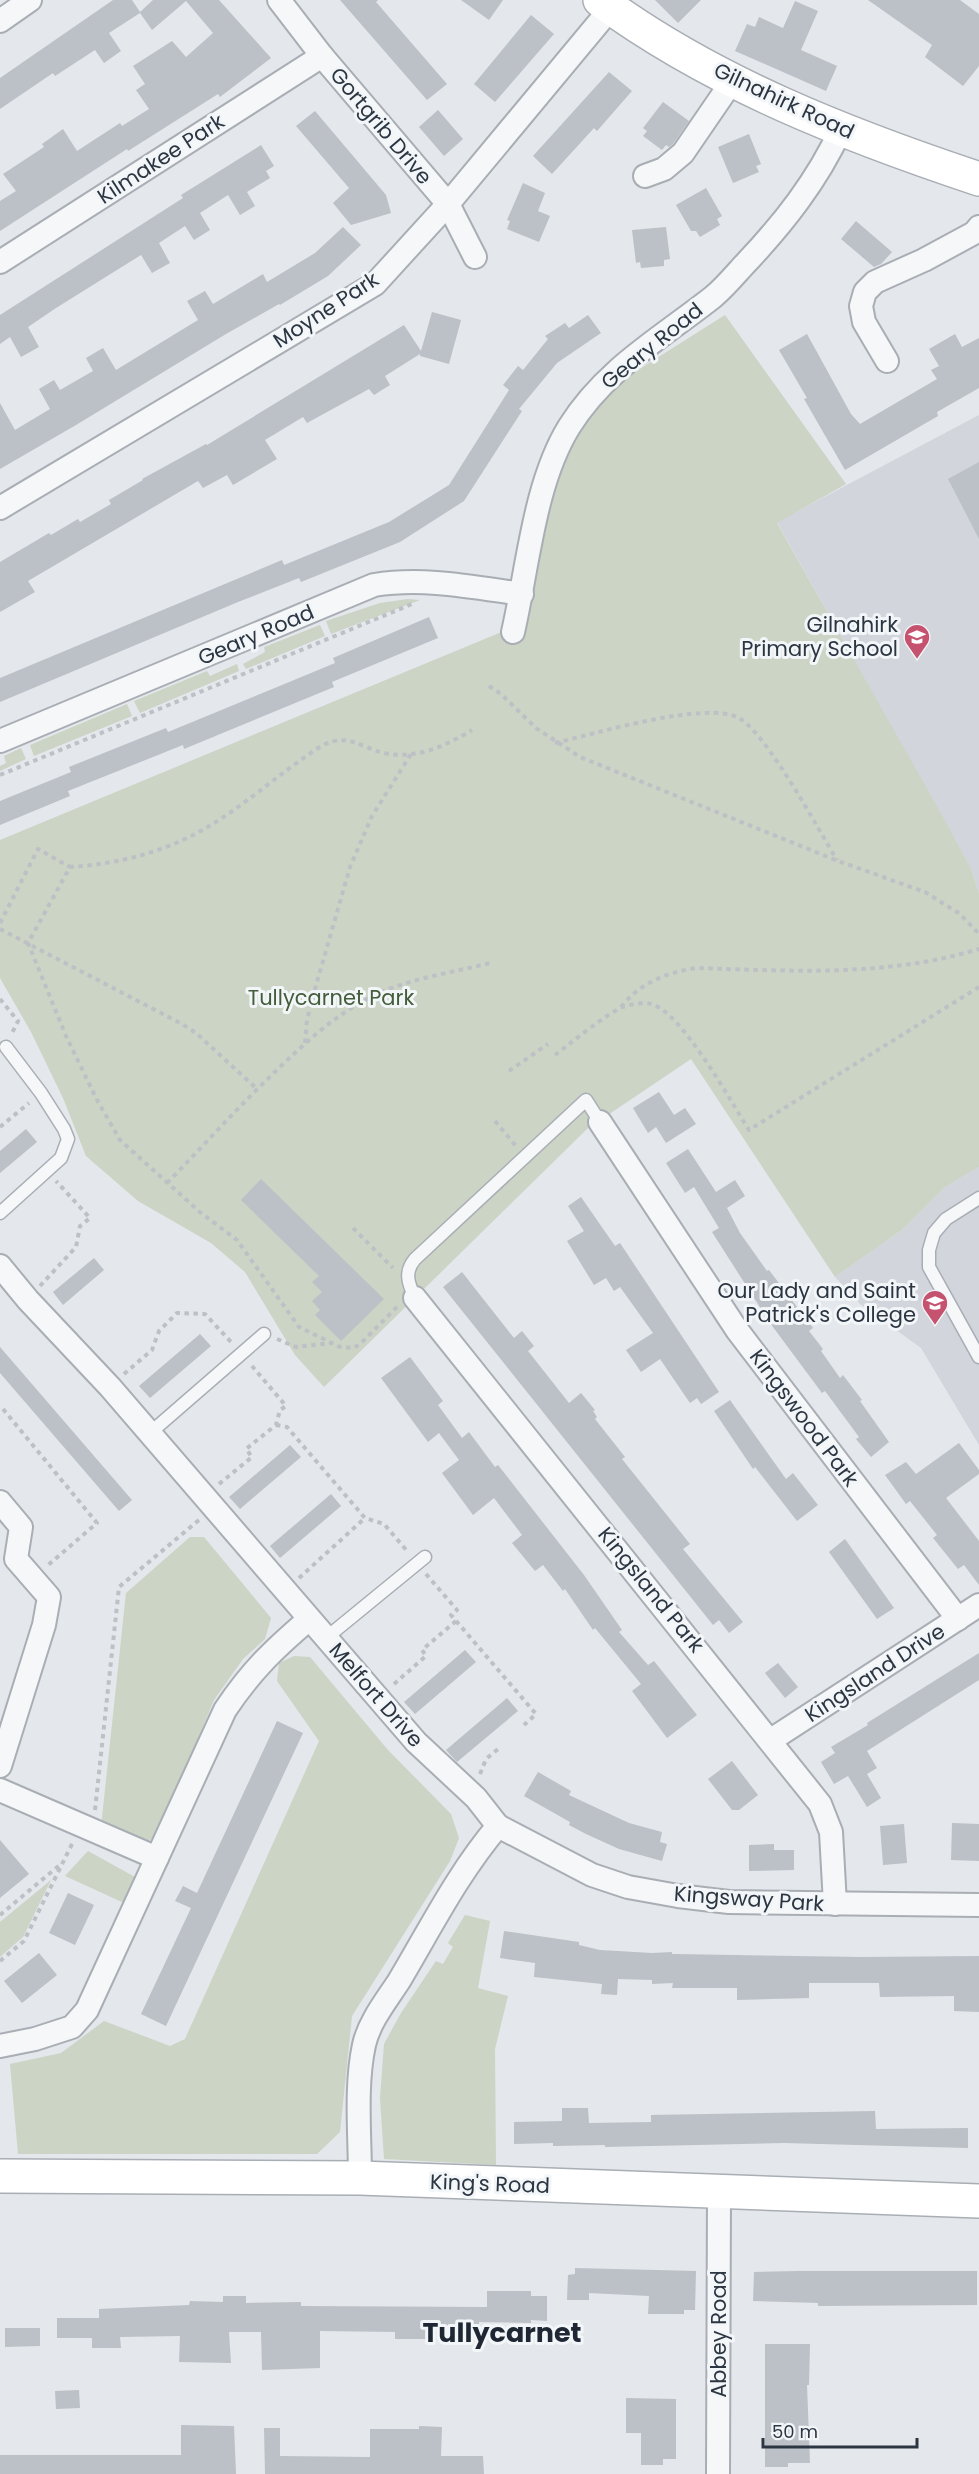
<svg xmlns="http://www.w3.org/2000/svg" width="979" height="2474" viewBox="0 0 979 2474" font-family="Poppins,sans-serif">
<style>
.built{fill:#d2d6dc}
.green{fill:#cbd4c5}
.building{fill:#bbc1c7}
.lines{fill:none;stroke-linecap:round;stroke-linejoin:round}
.lane-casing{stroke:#a9aeb5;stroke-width:15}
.street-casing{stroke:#a9aeb5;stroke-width:26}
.secondary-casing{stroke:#a9aeb5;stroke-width:36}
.path{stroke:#bdc1c6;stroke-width:4;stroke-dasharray:4.5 4.5;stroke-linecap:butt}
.lane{stroke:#f6f7f9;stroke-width:12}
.street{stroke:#f6f7f9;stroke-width:22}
.secondary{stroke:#fff;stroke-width:33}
.labels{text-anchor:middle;stroke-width:6;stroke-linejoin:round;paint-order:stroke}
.street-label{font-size:21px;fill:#2c3642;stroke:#f3f6f8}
.poi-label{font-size:21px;fill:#2c3642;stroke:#f3f6f8;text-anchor:end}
.park-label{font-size:21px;fill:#445d3b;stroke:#f3f6f8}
.district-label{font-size:27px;font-weight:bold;fill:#1e2733;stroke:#f3f6f8}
</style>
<rect width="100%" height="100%" fill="#e4e7eb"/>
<g class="built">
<polygon points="979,415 979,893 971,869 777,522"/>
<polygon points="979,1167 979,1445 921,1348 860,1304 835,1277 902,1230 945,1187"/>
</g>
<g class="green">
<polygon points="725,315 846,484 777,523 943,817 971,869 979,893 979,1167 945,1187 902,1230 835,1277 691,1059 587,1129 324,1387 295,1355 245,1272 211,1243 138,1201 86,1156 63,1098 31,1032 0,978 0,840 511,628 558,444 619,382"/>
<polygon points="408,599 420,600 331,634 326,621 380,603"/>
<polygon points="320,625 325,636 246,669 243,664 265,652 264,647"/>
<polygon points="237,664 239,671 140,713 134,701 207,671 210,676"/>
<polygon points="127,704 132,716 34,756 30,745"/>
<polygon points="21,748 26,759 0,771 0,766 6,763 4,756"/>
<polygon points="190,1537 204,1537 271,1618 265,1639 243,1659 214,1700 157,1836 146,1842 101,1827 126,1593"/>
<polygon points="294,1656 310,1657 388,1750 451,1814 459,1838 450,1861 352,2016 340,2132 317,2154 18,2154 10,2064 61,2053 104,2021 170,2046 185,2039 319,1741 277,1681 279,1663"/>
<polygon points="88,1851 135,1877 134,1885 124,1903 65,1876"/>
<polygon points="51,1880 23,1937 0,1957 0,1922"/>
<polygon points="465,1915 490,1921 478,1988 508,1996 495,2049 496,2165 384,2159 380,2098 384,2044 401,2013 436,1961 443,1964 453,1947 448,1943"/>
</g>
<g class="building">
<polygon points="113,0 132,0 140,12 153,0 219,0 271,58 220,97 218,94 128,151 127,149 0,231 0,201 16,191 3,174 44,147 42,144 63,129 77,151 120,123 122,126 149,109 136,90 145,84 133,66 172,41 186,57 213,33 186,1 152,30 140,13 109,33 121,51 104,63 95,50 55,76 53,73 0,109 0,78"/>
<polygon points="340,0 378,0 376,2 447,84 427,100"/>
<polygon points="461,0 503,0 489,20"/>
<polygon points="655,0 701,0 678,23"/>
<polygon points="868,0 960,0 979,14 979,66 963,86 925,57 932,45"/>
<polygon points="795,1 818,11 801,50 837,66 826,91 735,51 747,24 755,27 759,17 783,28"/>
<polygon points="531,15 554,34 495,102 474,84"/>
<polygon points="609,72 632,91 597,131 594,128 552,174 533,156"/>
<polygon points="663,102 689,121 673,144 669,147 666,145 662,150 643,136 647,131 643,128"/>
<polygon points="438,110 463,139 444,156 419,127"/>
<polygon points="315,111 386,195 391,213 351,225 333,203 349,188 296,126"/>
<polygon points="749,134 761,164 756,166 759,172 733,183 718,147"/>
<polygon points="261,145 274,166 266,171 270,178 247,192 255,206 240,215 228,195 200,213 210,230 194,240 185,226 159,243 170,263 152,273 141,255 56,308 28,327 39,347 21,357 10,337 0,344 0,315 183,198 181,195"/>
<polygon points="523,183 545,193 538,211 550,216 539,242 507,229 510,221 507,220"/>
<polygon points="706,188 722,216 717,219 720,225 700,237 696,231 691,231 676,205"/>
<polygon points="856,221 892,252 881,264 874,267 841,239"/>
<polygon points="343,227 361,245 328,276 280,305 279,304 226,334 76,425 0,469 0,403 15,430 50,409 39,389 54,380 60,390 93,371 86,358 103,348 116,370 198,320 187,301 205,291 213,304 263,274 267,282 315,253"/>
<polygon points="666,227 670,259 664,260 664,266 641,268 640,262 636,263 632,230"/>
<polygon points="432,312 461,320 449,364 420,356 420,354 385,376 390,385 374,395 369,389 307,423 303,417 265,440 277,459 233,485 227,475 203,488 198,481 28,581 35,592 0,612 0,562 49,533 51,535 78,519 80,522 111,504 109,500 143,480 142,479 206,444 207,445 404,325 421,351"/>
<polygon points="588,315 601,333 557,363 519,409 522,411 464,501 400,542 301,582 299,578 238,602 0,702 0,678 282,560 284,565 389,522 449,485 509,390 503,385 518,366 523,370 548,339 545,336 565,323 569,328"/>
<polygon points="807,334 851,414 860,424 937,379 931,370 939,366 929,349 955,334 962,347 979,338 979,388 937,412 938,416 845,470 804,399 807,398 779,350"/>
<polygon points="979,462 979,539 948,479"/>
<polygon points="429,617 438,638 332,682 334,687 184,749 183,745 68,791 70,796 0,825 0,801 71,772 69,767 166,728 168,732 282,685 335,663 333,658"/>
<polygon points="659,1092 674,1115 685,1108 696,1124 666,1143 656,1127 648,1133 633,1108"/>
<polygon points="26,1129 37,1142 0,1173 0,1151"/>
<polygon points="688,1149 716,1192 735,1180 745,1196 727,1208 740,1233 767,1271 769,1270 813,1328 809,1331 823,1349 821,1351 840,1378 843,1375 862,1400 860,1401 889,1442 871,1457 856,1439 859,1437 825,1391 822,1393 770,1323 712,1232 719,1228 694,1187 685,1193 666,1163"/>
<polygon points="261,1179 384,1299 341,1341 315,1315 320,1310 312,1301 322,1292 312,1282 319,1276 241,1200"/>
<polygon points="581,1197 615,1246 620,1243 719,1392 701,1404 697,1398 690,1403 660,1359 641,1372 626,1350 653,1333 620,1287 614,1291 606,1278 594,1285 567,1241 584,1231 568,1206"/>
<polygon points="94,1258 104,1270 63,1305 53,1292"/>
<polygon points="462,1272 514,1338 522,1331 534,1346 528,1351 569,1403 581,1393 595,1410 593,1411 597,1417 595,1419 625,1457 622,1459 690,1544 683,1549 743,1622 729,1633 719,1620 713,1625 443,1287"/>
<polygon points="200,1334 211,1346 150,1398 139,1386"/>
<polygon points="0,1347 132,1500 119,1511 0,1373"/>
<polygon points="410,1357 443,1401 438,1405 462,1438 469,1432 495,1467 498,1465 584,1575 622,1630 619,1632 648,1665 654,1661 697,1715 667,1738 632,1691 641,1684 595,1628 593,1630 565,1589 563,1591 543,1565 535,1571 512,1543 522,1535 494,1498 473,1515 442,1473 459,1460 439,1433 428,1442 381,1378"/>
<polygon points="730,1400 786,1479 793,1473 818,1505 797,1521 755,1467 753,1469 714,1411"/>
<polygon points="959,1443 979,1470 979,1474 946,1498 979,1541 979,1585 964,1565 958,1569 933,1538 937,1535 910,1501 906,1504 885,1475 906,1462 916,1474"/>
<polygon points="290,1445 301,1457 240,1509 229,1497"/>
<polygon points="331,1494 341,1506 280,1558 270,1546"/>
<polygon points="845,1539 894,1608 877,1619 829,1552"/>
<polygon points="465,1650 476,1662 415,1714 404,1702"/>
<polygon points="979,1653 979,1680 867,1751 877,1768 867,1774 881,1798 867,1807 848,1776 834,1784 821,1762 835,1753 831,1747 868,1725 867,1723"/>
<polygon points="778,1663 798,1687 785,1698 765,1673"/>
<polygon points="507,1698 518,1711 457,1762 446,1750"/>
<polygon points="277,1721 303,1733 166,2026 141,2014 191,1908 175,1901 183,1886 197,1893"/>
<polygon points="732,1761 758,1795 739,1810 732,1810 708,1779"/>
<polygon points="538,1772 571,1791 569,1795 629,1823 662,1832 660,1842 667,1844 662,1861 619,1849 586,1834 569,1825 570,1822 524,1796"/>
<polygon points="952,1823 979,1824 979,1861 951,1860"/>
<polygon points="904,1824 907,1863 883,1865 880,1826"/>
<polygon points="0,1840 29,1874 0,1898"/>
<polygon points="774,1844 774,1850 794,1850 794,1870 749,1871 749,1845"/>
<polygon points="68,1893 94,1905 75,1945 49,1933"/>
<polygon points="504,1931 579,1942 579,1945 600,1950 652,1953 672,1952 672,1954 862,1957 979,1956 979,2012 954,2011 954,1996 880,1997 879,1983 809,1983 809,1998 737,2000 737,1988 672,1988 673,1983 652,1984 652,1980 618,1979 617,1995 601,1994 602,1984 534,1977 535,1963 500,1958"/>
<polygon points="39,1953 57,1975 22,2003 4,1981"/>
<polygon points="562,2108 588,2108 589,2123 651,2122 651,2115 875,2111 876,2129 968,2128 968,2148 784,2143 605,2147 605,2145 553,2146 553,2143 514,2144 514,2122 562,2121"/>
<polygon points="575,2268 696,2271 695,2310 684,2310 684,2314 648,2314 649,2296 589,2293 589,2300 567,2300 568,2275 575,2274"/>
<polygon points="799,2271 977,2271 977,2305 818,2306 818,2303 753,2301 754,2272"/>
<polygon points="487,2291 531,2291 531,2296 547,2296 547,2321 531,2320 531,2323 479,2322 479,2329 428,2329 427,2339 395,2339 395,2332 320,2331 320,2368 262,2370 261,2332 229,2332 231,2363 179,2362 180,2336 120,2337 121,2348 92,2348 92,2338 57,2338 57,2318 99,2318 99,2309 189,2305 190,2301 223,2302 223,2296 246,2296 246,2303 301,2302 301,2306 487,2307"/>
<polygon points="5,2328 40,2328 40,2346 5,2347"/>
<polygon points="765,2344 810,2344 809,2385 807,2385 810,2463 788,2463 788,2467 765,2467"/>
<polygon points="79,2390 80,2408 56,2409 55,2391"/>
<polygon points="626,2398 676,2399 676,2459 663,2459 663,2465 641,2465 641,2433 626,2433"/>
<polygon points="181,2425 234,2426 236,2474 0,2474 0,2455 181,2455"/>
<polygon points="419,2426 442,2427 441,2456 483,2456 484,2474 265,2474 264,2428 280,2428 280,2456 370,2457 370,2429 419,2429"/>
</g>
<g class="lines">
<g class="lane-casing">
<g id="lane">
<polyline points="979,1198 946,1219 934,1233 929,1250 929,1267 979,1357"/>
<polyline points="0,1213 61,1158 68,1139 64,1129 41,1093 6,1047"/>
<path d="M415 1298C408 1283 404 1272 415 1259L586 1100 600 1122"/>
<polyline points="150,1433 264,1334"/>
<polyline points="326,1638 425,1557"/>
</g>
</g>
<g class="street-casing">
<g id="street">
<polyline points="279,0 322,56 448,204 475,257"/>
<polyline points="0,21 30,0"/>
<polyline points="645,176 664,169 683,153 733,80"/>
<polyline points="0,262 322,56"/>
<polyline points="887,361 864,322 861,306 865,292 875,282 924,260 974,233 979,227"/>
<polyline points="0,508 375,284 448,204 611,8"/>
<path d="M513 632C528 567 534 484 569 427 605 369 661 338 713 297 724 288 734 276 744 265 783 224 817 181 841 129"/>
<path d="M0 741 374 585C424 577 472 587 522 594"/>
<polyline points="600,1122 737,1330 958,1619"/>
<path d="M0 1266 28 1300 110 1387 416 1742 476 1798 498 1826C458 1873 430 1929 399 1981 386 2001 369 2022 364 2045 355 2086 360 2136 360 2178"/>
<polyline points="415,1298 820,1804 831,1832 835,1904"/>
<polyline points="0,1502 21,1527 16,1559 49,1597 44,1625 0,1766"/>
<polyline points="771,1740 979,1605"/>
<polyline points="0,1790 157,1858"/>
<polyline points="498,1826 592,1875 628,1887 678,1896 729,1902 979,1905"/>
<path d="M0 2046 35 2039 72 2027 87 2010 225 1710C251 1671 273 1650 308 1620"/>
<polyline points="718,2474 719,2193"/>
</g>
</g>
<g class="secondary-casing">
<g id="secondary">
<path d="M600 0C713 83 847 135 979 179"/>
<polyline points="0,2176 360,2178 979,2201"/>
</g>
</g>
<g class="path">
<polyline points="489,686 501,694 536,728 580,757 838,861 925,892 960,914 979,934"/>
<path d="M555 743C594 734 706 700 739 718 767 734 818 829 837 860"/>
<polyline points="0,775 412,604"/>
<polyline points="0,923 38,849 70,867"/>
<polyline points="0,929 182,1024 196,1033 257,1089"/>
<polyline points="0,999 18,1021 12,1033"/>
<path d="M621 1007C640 983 667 972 697 968 792 971 887 977 979 949"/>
<polyline points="305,1043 307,1020 313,996 350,867 372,816 411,754"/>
<path d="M555 1055C571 1043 607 1013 623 1007 631 1004 643 1002 651 1004 681 1011 731 1102 749 1130L979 987"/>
<polyline points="509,1071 548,1044"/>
<polyline points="495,1121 516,1146"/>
<polyline points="0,1127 29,1103"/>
<path d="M167 1183C204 1145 240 1105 278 1069 311 1037 342 1009 384 991 418 977 455 972 490 963"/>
<polyline points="353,1228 393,1268"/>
<polyline points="40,1286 76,1247 80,1226 90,1218 56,1181"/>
<path d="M397 1307 361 1343 354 1348 340 1347 299 1327 237 1240 201 1213 120 1140 97 1100 66 1036 28 943 70 867C118 864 165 852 206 828 247 804 283 770 323 745 349 733 359 747 384 753 416 760 445 746 472 730"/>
<polyline points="277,1339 296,1347 331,1343"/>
<polyline points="124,1374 152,1350 159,1331 177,1313 205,1314 231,1342"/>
<polyline points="3,1409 97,1523 47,1566"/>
<polyline points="276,1425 287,1427 365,1518 384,1524 408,1552"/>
<polyline points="219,1484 252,1457 246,1449 276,1425 280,1410 286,1406 252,1366"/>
<polyline points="426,1574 457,1610 451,1615 536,1714 524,1725"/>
<polyline points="299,1578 365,1518"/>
<polyline points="394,1684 426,1656 422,1650 456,1621"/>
<polyline points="480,1774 486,1759 498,1749"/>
<polyline points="95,1810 119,1587 199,1520"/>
<polyline points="0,1915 61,1864"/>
<polyline points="0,1961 24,1941 73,1842"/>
</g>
<use href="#lane" class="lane"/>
<use href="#street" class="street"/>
<use href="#secondary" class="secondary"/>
</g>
<defs>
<g id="school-pin" transform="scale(1.35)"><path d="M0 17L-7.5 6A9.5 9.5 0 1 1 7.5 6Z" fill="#c55370" stroke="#f3f6f8"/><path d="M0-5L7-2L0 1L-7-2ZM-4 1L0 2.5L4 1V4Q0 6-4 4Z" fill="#fff"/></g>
</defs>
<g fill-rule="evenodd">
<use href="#school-pin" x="917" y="637"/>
<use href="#school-pin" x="935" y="1303"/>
</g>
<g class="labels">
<g class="street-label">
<text transform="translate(784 101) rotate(25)" y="7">Gilnahirk Road</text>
<text transform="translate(381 126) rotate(50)" y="7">Gortgrib Drive</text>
<text transform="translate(161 159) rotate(-33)" y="7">Kilmakee Park</text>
<text transform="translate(326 310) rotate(-33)" y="7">Moyne Park</text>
<text transform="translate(652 346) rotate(-39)" y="7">Geary Road</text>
<text transform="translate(256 635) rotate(-23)" y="7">Geary Road</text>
<text transform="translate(804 1418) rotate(53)" y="7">Kingswood Park</text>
<text transform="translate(651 1590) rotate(51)" y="7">Kingsland Park</text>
<text transform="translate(875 1673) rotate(-33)" y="7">Kingsland Drive</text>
<text transform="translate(376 1695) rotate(49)" y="7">Melfort Drive</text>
<text transform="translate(749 1899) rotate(4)" y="7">Kingsway Park</text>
<text transform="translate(490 2184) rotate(2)" y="7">King's Road</text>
<text transform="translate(719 2334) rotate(-90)" y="7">Abbey Road</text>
</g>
<g class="poi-label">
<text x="898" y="632">Gilnahirk<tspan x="898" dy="24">Primary School</tspan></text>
<text x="916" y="1298">Our Lady and Saint<tspan x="916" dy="24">Patrick's College</tspan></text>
</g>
<g class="park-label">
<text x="331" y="1005">Tullycarnet Park</text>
</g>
<g class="district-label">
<text x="502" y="2342">Tullycarnet</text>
</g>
</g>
<path d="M763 2438v9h154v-9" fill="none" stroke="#2c3642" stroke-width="3"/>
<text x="772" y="2438" font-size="18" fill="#2c3642" stroke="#f3f6f8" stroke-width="4.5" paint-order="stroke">50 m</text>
</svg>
